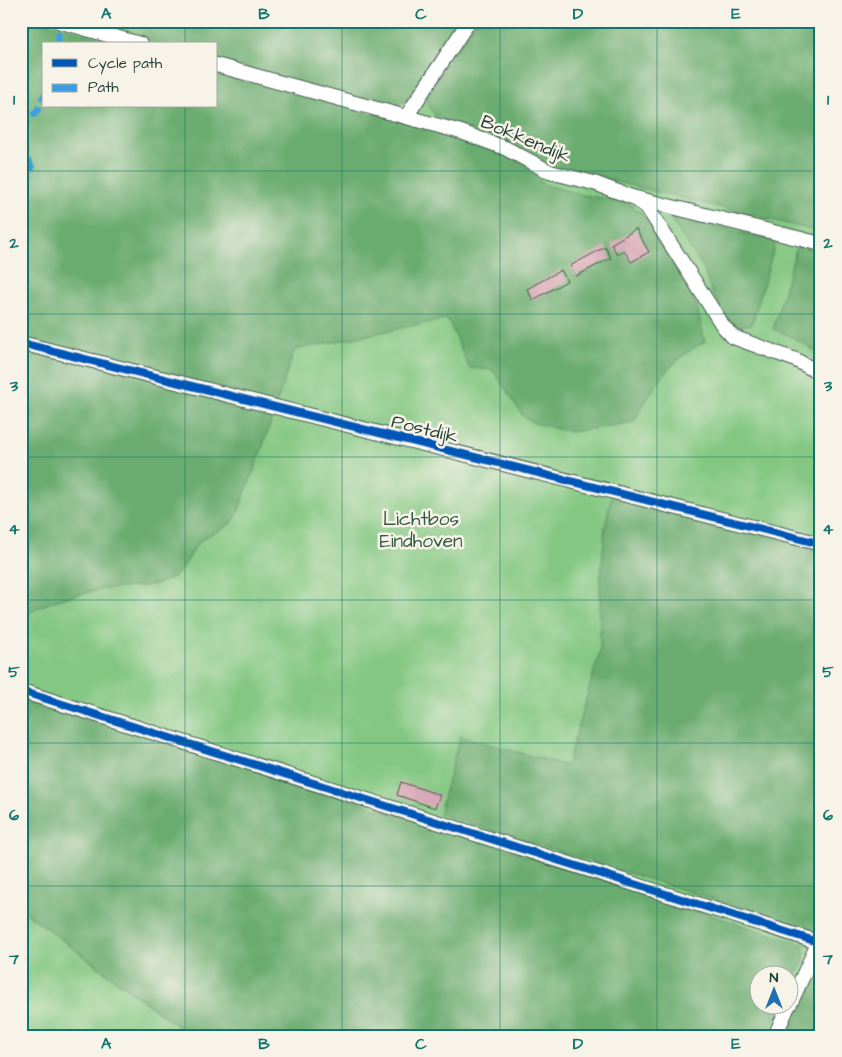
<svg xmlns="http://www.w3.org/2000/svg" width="842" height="1057" viewBox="0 0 842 1057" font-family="'Architects Daughter',sans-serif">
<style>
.green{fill:#83c782;stroke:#51825b;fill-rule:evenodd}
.forest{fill:#6aac70;stroke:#447452}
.building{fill:#d49fb0}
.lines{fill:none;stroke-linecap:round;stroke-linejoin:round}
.street-casing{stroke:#3e564a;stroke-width:16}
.street{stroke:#fff;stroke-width:14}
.quiet{stroke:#3c9ee2;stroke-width:6;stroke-dasharray:12 6;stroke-linecap:butt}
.cycleway-casing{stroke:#f7f3e8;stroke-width:11}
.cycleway{stroke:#0057b8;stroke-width:8}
.grid{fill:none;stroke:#0f766e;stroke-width:1;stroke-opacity:0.55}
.labels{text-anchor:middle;stroke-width:5;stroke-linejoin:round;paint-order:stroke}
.street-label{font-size:19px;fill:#1f3d34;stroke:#f7f3e8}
.park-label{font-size:19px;fill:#335944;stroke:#f7f3e8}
.neatline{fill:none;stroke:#0f766e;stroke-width:2}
.grid-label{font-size:16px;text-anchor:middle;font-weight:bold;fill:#0f766e}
</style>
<rect width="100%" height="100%" fill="#f7f3e8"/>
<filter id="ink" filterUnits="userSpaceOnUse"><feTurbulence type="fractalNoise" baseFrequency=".02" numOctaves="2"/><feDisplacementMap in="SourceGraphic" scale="10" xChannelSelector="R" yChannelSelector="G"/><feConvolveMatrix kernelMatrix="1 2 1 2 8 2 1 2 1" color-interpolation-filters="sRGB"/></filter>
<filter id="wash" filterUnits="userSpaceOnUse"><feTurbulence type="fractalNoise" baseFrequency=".0096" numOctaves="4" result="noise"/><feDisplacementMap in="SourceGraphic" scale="20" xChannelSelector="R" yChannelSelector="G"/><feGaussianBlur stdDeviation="1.12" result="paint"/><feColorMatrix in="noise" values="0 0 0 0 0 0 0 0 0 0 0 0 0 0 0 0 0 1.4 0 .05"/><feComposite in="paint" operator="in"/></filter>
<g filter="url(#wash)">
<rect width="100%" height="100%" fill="#f0e5c9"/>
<g class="green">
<path d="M47 21H68L150 44H44V106H216L403 114 462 21H821V1036H461L21 801V100ZM760 974H790V1004H760Z"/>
<polygon points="21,909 189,1035 191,1036 21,1036"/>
</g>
<g class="forest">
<path d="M21 21H39L120 44H44V106H216V70L460 137 504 153 533 169 542 184 583 195 627 202 644 215 692 287 705 342C670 359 652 388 634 422L571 432 533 423 523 416 493 370 469 368 449 321 446 319 294 350 261 452 236 517C226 532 210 531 199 542 191 552 187 565 177 574 158 590 124 586 100 590 71 595 46 601 21 618Z"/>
<polygon points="76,21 463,21 414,99 398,107 385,107 216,60 216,44 157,44"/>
<polygon points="477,21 821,21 821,232 548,165 510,143 456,125 435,115 429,106 427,93"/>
<polygon points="671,215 776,241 752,324 733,327 712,293 703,267 672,221"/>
<path d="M797 246 821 252V358C810 344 789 335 773 329Z"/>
<polygon points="612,493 821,550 821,921 816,931 439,814 460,736 564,765 568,761 600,651 600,586 605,527"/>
<polygon points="21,694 804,945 804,960 790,988 790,974 760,974 760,1004 781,1005 765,1036 191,1036 21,909"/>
<polygon points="821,969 821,1036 787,1036"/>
</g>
<g id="blocks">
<g class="building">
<polygon points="636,229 649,252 631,262 624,250 617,254 611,244"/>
<polygon points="605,247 611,258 576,276 570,266"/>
<polygon points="561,270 567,281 533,300 527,289"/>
<polygon points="401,782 440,795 435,808 397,795"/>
</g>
</g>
</g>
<g filter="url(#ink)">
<use href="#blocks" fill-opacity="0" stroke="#3e564a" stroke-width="1"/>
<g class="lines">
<g class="street-casing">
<g id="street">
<polyline points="58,21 140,44"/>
<polyline points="216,65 461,132 505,148 550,172 594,183 632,197 821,244"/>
<polyline points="406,117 469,21"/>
<polyline points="637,200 647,207 723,326 733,337 796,360 821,374"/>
<polyline points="21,343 821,544"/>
<polyline points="21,691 821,943"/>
<polyline points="790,1004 821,937"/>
<polyline points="775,1036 789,1004"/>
</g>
</g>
<use href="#street" class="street"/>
<g class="quiet">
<polyline points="58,44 59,21"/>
<polyline points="21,130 37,111 44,95"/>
<polyline points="21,143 32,168 25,187 21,214"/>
</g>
<g class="cycleway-casing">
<g id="cycleway">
<polyline points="21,343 821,544"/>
<polyline points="21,691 821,943"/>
</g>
</g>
<use href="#cycleway" class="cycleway"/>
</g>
</g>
<path class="grid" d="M185 21V44M342 21V1036M500 21V1036M657 21V1036M185 106V1036M21 171H821M21 314H821M21 457H821M21 600H821M21 743H821M21 886H821"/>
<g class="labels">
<g class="street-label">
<text transform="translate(526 138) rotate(23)" y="7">Bokkendijk</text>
<text transform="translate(425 428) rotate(14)" y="7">Postdijk</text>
</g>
<g class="park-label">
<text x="421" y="525">Lichtbos<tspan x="421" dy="22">Eindhoven</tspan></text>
</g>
</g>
<rect width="842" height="1057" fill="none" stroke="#f7f3e8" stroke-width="55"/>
<rect x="42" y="42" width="175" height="65" fill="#f7f3e8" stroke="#a1aaa0"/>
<rect x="52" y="59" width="25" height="8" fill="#0057b8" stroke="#a1aaa0"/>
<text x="88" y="68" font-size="15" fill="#1f3d34">Cycle path</text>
<rect x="52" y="84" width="25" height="8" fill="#3c9ee2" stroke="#a1aaa0"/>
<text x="88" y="92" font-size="15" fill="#1f3d34">Path</text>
<g transform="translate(774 990)"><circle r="24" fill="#f7f3e8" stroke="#a1aaa0"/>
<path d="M0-4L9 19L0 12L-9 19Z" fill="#1f6fb2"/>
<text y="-8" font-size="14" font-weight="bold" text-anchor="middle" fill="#1f3d34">N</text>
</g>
<rect x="28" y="28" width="786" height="1002" class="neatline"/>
<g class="grid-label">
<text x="106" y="19">A</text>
<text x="264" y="19">B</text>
<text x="421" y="19">C</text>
<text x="578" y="19">D</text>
<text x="736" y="19">E</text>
<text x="14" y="105">1</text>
<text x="828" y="105">1</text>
<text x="14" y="248">2</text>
<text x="828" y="248">2</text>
<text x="14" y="391">3</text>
<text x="828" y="391">3</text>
<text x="14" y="534">4</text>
<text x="828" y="534">4</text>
<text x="14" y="677">5</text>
<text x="828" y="677">5</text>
<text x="14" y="820">6</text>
<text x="828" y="820">6</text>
<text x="14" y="964">7</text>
<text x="828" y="964">7</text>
<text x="106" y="1049">A</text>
<text x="264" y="1049">B</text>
<text x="421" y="1049">C</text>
<text x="578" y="1049">D</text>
<text x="736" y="1049">E</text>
</g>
</svg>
